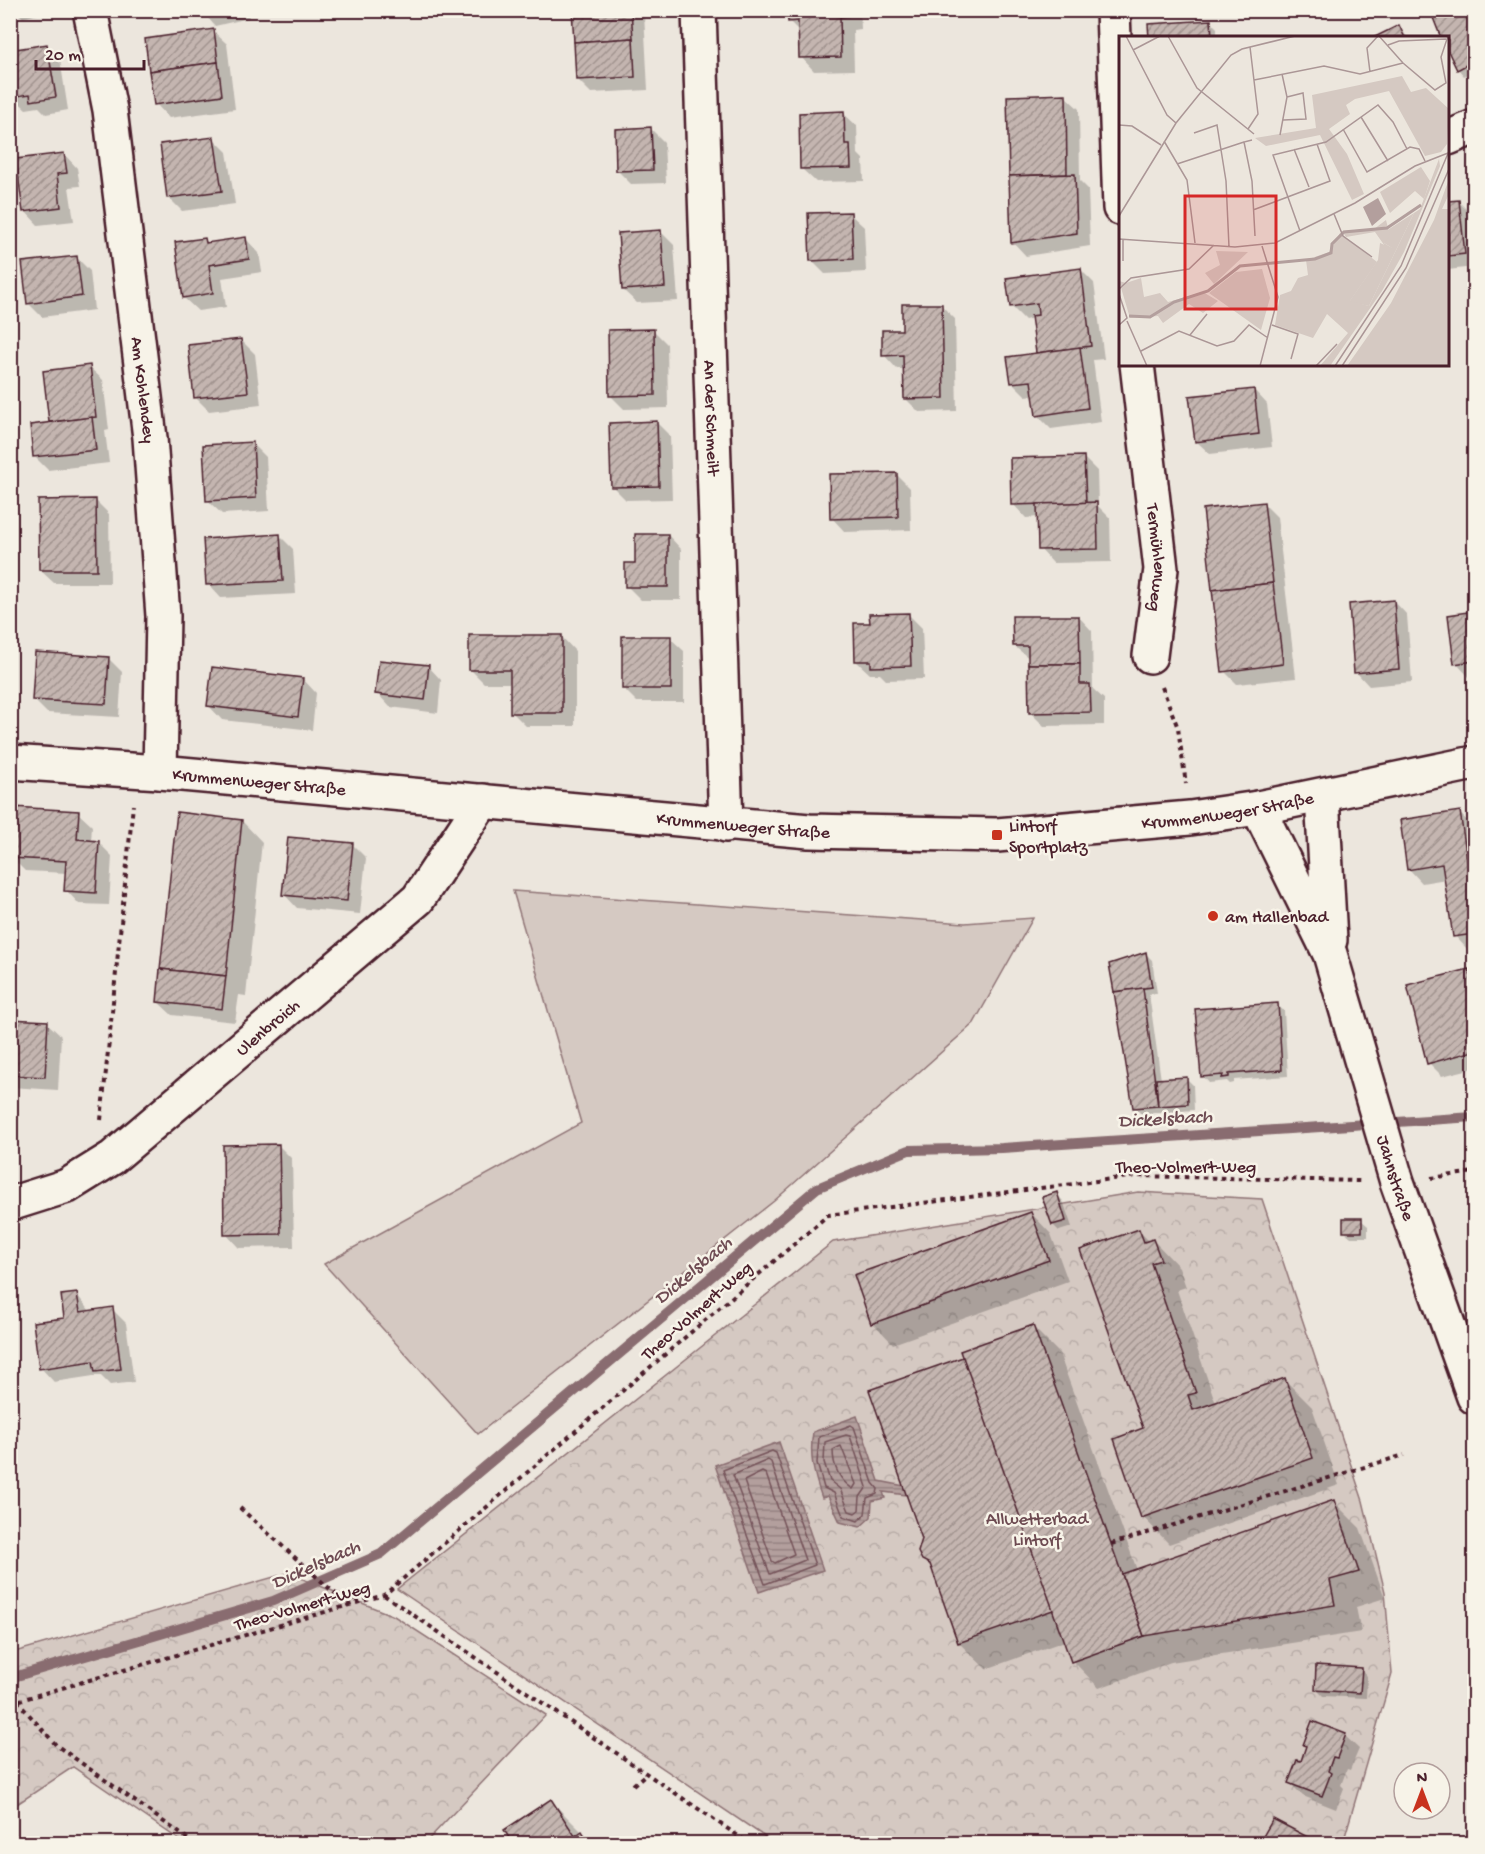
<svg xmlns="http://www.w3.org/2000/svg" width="1485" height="1854" viewBox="0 0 1485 1854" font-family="'Gochi Hand',sans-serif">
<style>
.green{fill:#d5c9c2;stroke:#907476;stroke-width:1.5}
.forest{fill:url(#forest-crowns);stroke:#907476;stroke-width:1.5}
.water{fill:url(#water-rules);stroke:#896c6f;stroke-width:1.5}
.shadow{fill:#0003}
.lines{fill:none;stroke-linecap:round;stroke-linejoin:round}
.shore{stroke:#745259;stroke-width:1.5}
.stream{stroke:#896c6f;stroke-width:10}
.building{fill:url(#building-hatch);stroke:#4a1f2b;stroke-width:1.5}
.minor-casing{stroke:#4a1f2b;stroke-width:38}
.major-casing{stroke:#4a1f2b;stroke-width:38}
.path{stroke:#4a1f2b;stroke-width:4;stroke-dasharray:4.5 4.5;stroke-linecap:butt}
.minor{stroke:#f7f3e8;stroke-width:33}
.major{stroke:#f7f3e8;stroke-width:33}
.poi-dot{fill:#c8321e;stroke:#f7f3e8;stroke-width:2}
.labels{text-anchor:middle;stroke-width:5;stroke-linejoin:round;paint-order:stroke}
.street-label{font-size:18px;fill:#4a1f2b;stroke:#f7f3e8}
.poi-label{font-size:18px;fill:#4a1f2b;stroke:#f7f3e8;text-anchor:start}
.park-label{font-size:18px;fill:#6d4a51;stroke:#f7f3e8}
.water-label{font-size:20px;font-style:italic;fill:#6f4c53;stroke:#f7f3e8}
.inset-river{fill:none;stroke:#b39f9d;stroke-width:3}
.inset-road{fill:none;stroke:#ab9696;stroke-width:1.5}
.view{fill:#d62828;fill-opacity:0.15;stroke:#d62828;stroke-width:3}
.inset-edge{fill:none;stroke:#4a1f2b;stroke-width:3}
</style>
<defs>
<pattern id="forest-crowns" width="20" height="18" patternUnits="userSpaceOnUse" patternTransform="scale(1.5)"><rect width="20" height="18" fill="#d5c9c2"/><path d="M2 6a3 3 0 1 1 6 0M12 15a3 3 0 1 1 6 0" fill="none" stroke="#b8aca7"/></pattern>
<pattern id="water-rules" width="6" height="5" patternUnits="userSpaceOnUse" patternTransform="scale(1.5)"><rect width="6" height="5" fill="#b39f9d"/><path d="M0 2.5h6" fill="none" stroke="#948180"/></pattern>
<pattern id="building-hatch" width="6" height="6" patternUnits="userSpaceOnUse" patternTransform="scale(1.5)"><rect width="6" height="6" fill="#c4b5b0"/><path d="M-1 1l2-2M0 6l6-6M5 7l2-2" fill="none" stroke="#a1938f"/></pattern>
</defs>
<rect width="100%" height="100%" fill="#ece6dd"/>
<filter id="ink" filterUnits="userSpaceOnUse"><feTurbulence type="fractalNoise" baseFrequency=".0167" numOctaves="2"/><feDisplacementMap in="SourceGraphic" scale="12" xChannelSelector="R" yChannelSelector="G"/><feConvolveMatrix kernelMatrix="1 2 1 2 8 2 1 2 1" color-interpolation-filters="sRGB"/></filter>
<g filter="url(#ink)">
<polygon class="green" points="513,891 965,923 1033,918 974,1023 774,1201 478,1434 324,1264 581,1123"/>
<g class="forest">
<polygon points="1138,1192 1262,1199 1363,1501 1385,1592 1392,1674 1343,1843 774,1843 397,1589 833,1242"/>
<polygon points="288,1573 394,1616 546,1715 425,1843 184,1843 73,1767 11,1808 11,1653"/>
</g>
<g class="water">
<path d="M857 1416 879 1481 904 1486 907 1495 883 1492 885 1498 872 1501 871 1517 860 1527 840 1522 828 1496 822 1498C814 1475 809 1457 813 1432Z"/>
<polygon points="779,1442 823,1570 759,1592 715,1465"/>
</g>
<g class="shadow">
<polygon points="15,10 53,10 23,18"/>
<polygon points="158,10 185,10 163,16"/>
<polygon points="201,10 247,10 249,18 215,26"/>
<polygon points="573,10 640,10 644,14 648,90 591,93 578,80"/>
<polygon points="789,10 860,10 861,29 853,30 854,70 814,71 801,57 800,32 789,21"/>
<polygon points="1434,10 1474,10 1474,71 1464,76 1458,69 1448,47 1448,38"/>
<polygon points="1210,21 1217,28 1217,38 1150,38"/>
<polygon points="1399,27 1408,38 1376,38"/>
<polygon points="213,31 227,44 235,109 169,118 156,104"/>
<polygon points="47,46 60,59 68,110 46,114 39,107 26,109 12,96 10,51"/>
<polygon points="1065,96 1079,109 1080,181 1088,189 1090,246 1026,256 1013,242 1009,97"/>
<polygon points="843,113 857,126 858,154 863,159 864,181 816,182 802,169"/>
<polygon points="650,128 664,142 666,183 631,184 618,171"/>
<polygon points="214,139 227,152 235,204 182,211 168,197"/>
<polygon points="64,154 77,168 80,186 69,187 74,221 38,225 25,211"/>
<polygon points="1458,201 1472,215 1474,267 1448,270 1448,202"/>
<polygon points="850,214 864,227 866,272 825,274 811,260"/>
<polygon points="661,232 674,245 678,301 637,303 623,290"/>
<polygon points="246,239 259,253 262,272 222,278 226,307 198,311 184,298 205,240 210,244"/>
<polygon points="76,257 90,271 94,310 42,317 28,303"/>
<polygon points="1080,269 1094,283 1104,359 1093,360 1101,422 1051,429 1037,415 1035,395 1026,396 1012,382 1038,354 1033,318 1025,320 1011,306"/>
<polygon points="941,305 955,319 957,411 919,412 905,398 905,369 897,369 884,355 904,331"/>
<polygon points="654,331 667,344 668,408 624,409 611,396"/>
<polygon points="241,340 255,354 261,405 209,411 196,398"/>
<polygon points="89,367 103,380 109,430 105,431 109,463 48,470 35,457 51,424 44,372"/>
<polygon points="1254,390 1267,404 1272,447 1210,454 1196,441"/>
<polygon points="656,422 670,436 672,499 626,500 613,487"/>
<polygon points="253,444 266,457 269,511 222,514 208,501"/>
<polygon points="1084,458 1097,471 1098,506 1110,518 1111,562 1053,563 1040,549 1039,517 1026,518 1013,504"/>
<polygon points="896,474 910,488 911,530 845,532 832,518"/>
<polygon points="96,501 109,514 110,583 54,583 40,570"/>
<polygon points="1263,503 1277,517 1296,678 1237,684 1224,671"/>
<polygon points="668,535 681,549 681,600 641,600 627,586 636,565"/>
<polygon points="280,536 293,549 296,594 221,598 208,584"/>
<polygon points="1394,601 1407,615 1412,682 1369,686 1356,672"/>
<polygon points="1474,613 1474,676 1469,677 1456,663 1449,616"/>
<polygon points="909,615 922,628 924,679 886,680 880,674 870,674 856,661 871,624"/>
<polygon points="1079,617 1092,631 1093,689 1104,699 1104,725 1044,726 1030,712 1030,659 1014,646"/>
<polygon points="562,637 575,651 575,726 526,726 512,712 512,683 484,683 470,669"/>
<polygon points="670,638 684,651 684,702 637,702 623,688"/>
<polygon points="108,658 122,672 119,717 47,713 33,699"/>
<polygon points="428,666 441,680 438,713 390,707 377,693"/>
<polygon points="303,679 316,693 312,730 222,720 209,706"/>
<polygon points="78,813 92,826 91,842 98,842 112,856 109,905 79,904 66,890 67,873 25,871 11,857"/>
<polygon points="1459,813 1473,826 1474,838 1474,949 1468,950 1455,936 1446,879 1422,883 1409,869"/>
<polygon points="242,821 262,842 246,996 239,995 235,1022 172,1015 158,1002"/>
<polygon points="352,844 366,858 360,914 297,908 284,894"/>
<polygon points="1146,954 1152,960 1157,993 1149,994 1161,1080 1186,1078 1193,1085 1194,1110 1141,1114 1135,1107 1110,965"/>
<polygon points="1468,971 1474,977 1474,1068 1442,1076 1429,1063"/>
<polygon points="1277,1005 1284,1011 1288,1076 1234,1080 1234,1083 1230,1084 1227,1081 1209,1083 1203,1076"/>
<polygon points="10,1020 47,1023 61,1036 58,1090 10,1087"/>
<polygon points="279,1146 292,1159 294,1247 239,1248 226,1234"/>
<polygon points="1056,1194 1063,1201 1072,1227 1059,1231 1053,1225"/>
<polygon points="1031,1213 1051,1234 1068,1281 893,1344 873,1323 856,1276"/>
<polygon points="1361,1220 1368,1226 1368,1237 1351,1237 1344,1231"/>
<polygon points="1139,1231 1149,1241 1153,1240 1179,1267 1186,1287 1177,1290 1216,1404 1285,1380 1312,1407 1339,1485 1169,1544 1143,1517 1145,1429"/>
<polygon points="77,1295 91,1312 112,1309 126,1323 134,1382 110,1385 100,1375 54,1382 41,1368"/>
<polygon points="1033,1327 1059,1353 1137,1570 1334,1502 1360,1528 1385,1598 1356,1607 1361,1632 1171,1662 1099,1688 1073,1661 1065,1641 986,1669 959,1643 933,1569 923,1559 965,1358"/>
<polygon points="1361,1669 1367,1676 1366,1698 1323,1696 1316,1689"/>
<polygon points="1345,1736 1359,1749 1350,1770 1347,1769 1341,1785 1344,1788 1336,1809 1303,1796 1290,1783 1307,1747 1305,1745"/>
<polygon points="551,1801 588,1838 592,1844 515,1844"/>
</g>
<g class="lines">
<g class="shore">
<polygon points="851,1425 854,1427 873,1483 878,1489 877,1494 867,1498 865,1514 858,1521 843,1516 834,1493 824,1488 817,1463 819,1437"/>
<polygon points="846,1435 850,1436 867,1487 860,1497 859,1510 855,1513 849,1511 840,1489 830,1481 824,1462 825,1442"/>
<path d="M841 1446 856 1484 853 1489C839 1480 833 1467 833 1450Z"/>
<polygon points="772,1451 776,1453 815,1565 765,1584 723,1470"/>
<polygon points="768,1460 771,1462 805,1560 770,1574 733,1475"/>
<polygon points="762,1472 766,1474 794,1554 775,1563 772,1561 744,1481"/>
</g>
<polyline class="stream" points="10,1678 273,1601 381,1554 817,1188 909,1150 1002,1148 1474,1117"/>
</g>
<g class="building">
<polygon points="572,10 631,10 633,38 574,42"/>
<polygon points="787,10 847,10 848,16 840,17 841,57 799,58 798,21 788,22"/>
<polygon points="1430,10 1468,10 1474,25 1474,61 1457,70 1448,51 1448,38 1441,38"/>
<polygon points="1211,20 1212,38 1149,38 1148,24"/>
<polygon points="1399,25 1405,38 1373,38"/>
<polygon points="214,29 218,62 149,71 145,39"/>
<polygon points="633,38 635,77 576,80 574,42"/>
<polygon points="47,44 56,97 31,101 30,94 11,97 10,50"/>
<polygon points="218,62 222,95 154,105 149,71"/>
<polygon points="1066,94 1067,174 1009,176 1007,96"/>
<polygon points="844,111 845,144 850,144 851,168 800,169 799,113"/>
<polygon points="651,127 653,170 616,171 615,129"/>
<polygon points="214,137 222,191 167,198 160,144"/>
<polygon points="64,153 67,173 57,174 61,207 23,212 16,159"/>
<polygon points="1075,174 1077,233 1011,243 1009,176"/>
<polygon points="1459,200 1465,254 1448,256 1448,201"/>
<polygon points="851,212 853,259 810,261 808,213"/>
<polygon points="661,230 665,287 622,290 618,233"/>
<polygon points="246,237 249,259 209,265 213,293 183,298 175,242 205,238 206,243"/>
<polygon points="77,256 82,296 27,304 22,262"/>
<polygon points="1081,268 1091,346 1036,353 1031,316 1038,315 1037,303 1010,307 1006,278"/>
<polygon points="902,304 942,304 944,398 904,399 903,355 882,356 882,330 902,330"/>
<polygon points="654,329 655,395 609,396 608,330"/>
<polygon points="241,339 248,392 194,398 188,345"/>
<polygon points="1080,347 1088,408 1036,416 1031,381 1011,383 1007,357"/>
<polygon points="90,365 96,417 49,422 43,371"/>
<polygon points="1254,389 1259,434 1195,442 1189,396"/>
<polygon points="92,417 96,450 33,457 30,425"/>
<polygon points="657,421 659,486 611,487 609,423"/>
<polygon points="253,442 256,498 206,501 203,445"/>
<polygon points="1084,456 1086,503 1011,505 1010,458"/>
<polygon points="897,473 898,517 830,519 829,474"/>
<polygon points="96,499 97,570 39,570 38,500"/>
<polygon points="1097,502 1098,549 1038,550 1037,504"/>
<polygon points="1264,502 1273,583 1212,590 1203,509"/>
<polygon points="280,534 283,581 206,585 203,539"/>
<polygon points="635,534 668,534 668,587 625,587 625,563 635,563"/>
<polygon points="1273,583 1283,664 1222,672 1212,590"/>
<polygon points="1394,600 1399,669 1354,673 1349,604"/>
<polygon points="1474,611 1474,661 1454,664 1448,615"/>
<polygon points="909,613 911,666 871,667 871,661 855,661 854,623 870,623 869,614"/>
<polygon points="1012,616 1079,616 1080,664 1028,664 1028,646 1013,646"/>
<polygon points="469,635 562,635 562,713 510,713 510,670 469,670"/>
<rect x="622" y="636" width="49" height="53"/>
<polygon points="35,652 109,657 106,704 32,700"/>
<polygon points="379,660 429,665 425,700 375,694"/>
<polygon points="1028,664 1080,664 1080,684 1090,684 1091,712 1029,713"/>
<polygon points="212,667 303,678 298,717 207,706"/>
<polygon points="13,807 79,811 77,839 99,841 96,893 64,891 66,861 10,858"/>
<polygon points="1460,811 1474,909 1474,934 1453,937 1442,864 1407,870 1400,820"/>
<polygon points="177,812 242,820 226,976 160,969"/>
<polygon points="288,837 353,843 347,901 282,895"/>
<polygon points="1146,952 1152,987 1114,992 1109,964"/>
<polygon points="160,969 226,976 222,1009 157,1002"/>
<polygon points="1469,969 1474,991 1474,1051 1427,1064 1407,985"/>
<polygon points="1143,988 1158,1106 1133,1108 1114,992"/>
<polygon points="1278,1003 1282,1070 1229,1074 1229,1077 1222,1078 1223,1075 1201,1077 1195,1009"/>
<polygon points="10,1019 48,1021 45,1077 10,1075"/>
<polygon points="1187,1077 1188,1104 1158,1106 1156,1079"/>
<polygon points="279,1144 281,1234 224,1235 223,1145"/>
<polygon points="1057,1192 1066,1221 1052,1225 1042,1197"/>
<polygon points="1031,1212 1049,1260 871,1324 854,1275"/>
<rect x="1343" y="1218" width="19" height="14"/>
<polygon points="1139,1229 1144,1242 1153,1239 1161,1260 1151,1263 1196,1393 1188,1395 1193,1410 1285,1378 1313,1458 1141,1518 1114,1439 1143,1428 1080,1250"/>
<polygon points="77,1293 80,1312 113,1307 121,1369 95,1372 93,1361 39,1369 33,1322 64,1318 61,1295"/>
<polygon points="1033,1325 1144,1636 1071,1662 960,1351"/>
<polygon points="963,1357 1053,1610 958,1643 930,1564 922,1560 918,1552 922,1539 869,1390"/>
<polygon points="1334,1500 1359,1572 1330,1580 1335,1605 1144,1636 1122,1574"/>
<polygon points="1316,1665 1362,1668 1360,1693 1315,1690"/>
<polygon points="1312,1721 1346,1734 1337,1758 1333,1757 1328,1771 1331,1773 1322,1796 1288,1783 1297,1760 1301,1761 1306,1746 1303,1745"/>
<polygon points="551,1799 575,1836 582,1831 590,1844 513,1844 504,1830"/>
<polygon points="1273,1819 1319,1843 1318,1844 1264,1844 1261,1840"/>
</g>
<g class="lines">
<g class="minor-casing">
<g id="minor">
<path id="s1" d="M90 10 110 110 150 438 163 616 160 772"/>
<path id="s2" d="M699 10 726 825"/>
<polyline points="1113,10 1120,208"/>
<polyline points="1448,138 1474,127"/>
<path id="s3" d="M1137 364 1161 569 1150 656"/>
<polyline points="1322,796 1330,940"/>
<path id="s4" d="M1258 808 1330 954 1397 1182 1474 1397"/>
</g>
</g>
<g class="major-casing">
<g id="major">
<path id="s5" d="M10 762 160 772 809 831 997 835 1190 818 1258 808 1474 763"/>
<path id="s6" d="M10 1204 67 1186 112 1158 418 899 483 801"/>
</g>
</g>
<g class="path">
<polyline points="1162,687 1178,728 1186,784"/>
<polyline points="101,1120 133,805"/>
<polyline points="1431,1178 1474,1172"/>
<polyline points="240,1508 349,1606"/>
<polyline points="1111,1544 1404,1455"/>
<polyline points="384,1595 750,1844"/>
<polyline points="17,1701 56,1745 195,1844"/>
<polyline points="10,1703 384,1595 828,1215 1136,1176 1360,1181"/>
<polyline points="633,1785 647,1773"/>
</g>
<use href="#minor" class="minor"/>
<use href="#major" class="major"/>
</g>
</g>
<g class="poi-dot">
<rect x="991" y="829" width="12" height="12" rx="3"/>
<circle cx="1213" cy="916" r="6"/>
</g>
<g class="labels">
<g class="street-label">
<text dy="6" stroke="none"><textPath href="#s1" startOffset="384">Am Kohlendey</textPath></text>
<text dy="6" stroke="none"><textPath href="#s2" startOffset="408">An der Schmeilt</textPath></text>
<text dy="6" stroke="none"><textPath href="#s3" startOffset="195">Termühlenweg</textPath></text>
<text dy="6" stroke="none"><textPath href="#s5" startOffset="250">Krummenweger Straße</textPath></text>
<text dy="6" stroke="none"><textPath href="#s5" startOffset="1222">Krummenweger Straße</textPath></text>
<text dy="6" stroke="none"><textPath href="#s5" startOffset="736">Krummenweger Straße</textPath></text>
<text dy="6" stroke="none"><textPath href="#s6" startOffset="316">Ulenbroich</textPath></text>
<text x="1186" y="1172">Theo-Volmert-Weg</text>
<text dy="6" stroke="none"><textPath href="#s4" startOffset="396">Jahnstraße</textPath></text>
<text transform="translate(696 1310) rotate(-41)" y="6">Theo-Volmert-Weg</text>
<text transform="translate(302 1605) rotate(-16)" y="6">Theo-Volmert-Weg</text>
</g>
<g class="poi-label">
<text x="1009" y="831">Lintorf<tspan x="1009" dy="21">Sportplatz</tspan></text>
<text x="1225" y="922">am Hallenbad</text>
</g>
<g class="park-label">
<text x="1037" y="1524">Allwetterbad<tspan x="1037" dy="21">Lintorf</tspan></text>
</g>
<g class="water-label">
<text transform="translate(1165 1117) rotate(-3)" y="7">Dickelsbach</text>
<text transform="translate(692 1269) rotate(-40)" y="7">Dickelsbach</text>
<text transform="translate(315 1563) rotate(-24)" y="7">Dickelsbach</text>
</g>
</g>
<g transform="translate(1119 36)">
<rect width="330" height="330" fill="#ece6dd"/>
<path d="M302 131 311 145 305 163 296 155 271 177 261 156ZM295 177 250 270 230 266 259 224 261 207 273 212 265 207 267 195ZM97 215 129 216 95 248 86 237 101 229Z" fill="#d5c9c2"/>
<path d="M283 40 292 56 307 52 330 73 328 108 322 116 306 120 270 55 236 63 227 69 231 78 210 93 228 118 245 158 233 164 201 99 147 110 136 102 197 92 193 59ZM320 123 321 130 285 216 263 255 211 330H201L229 297 208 278 194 302 156 289 161 259 172 255 179 242 189 239 187 224 210 216 221 197 258 226 231 265 250 270 295 177 301 173ZM330 143V158L323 173H330V330H228L272 267 315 184ZM267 184 271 200 265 207 273 212 270 216 256 196 227 201 223 195 255 193ZM143 233 151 262 142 294 90 257 117 236ZM22 242 25 261 41 257 49 266 84 256 99 265 84 277 70 268 44 287 39 280 11 282 0 245 7 247Z" fill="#d5c9c2"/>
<path d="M259 162 267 178 253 190 244 171Z" fill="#b39f9d"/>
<path class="inset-river" d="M10 280 31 281 55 266 89 255 121 230 196 223 212 217 213 208 225 196 268 192 302 169"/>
<path class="inset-road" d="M7 0 48 79 57 87M49 0 78 52 135 98M260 0 284 27 316 54 327 47 322 21 329 0M269 9 280 5 327 3M14 14 41 0M251 36 248 12 259 0M135 44 205 30 241 38 284 27M242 81 269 125M164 84 187 83 184 57 168 61M0 89 13 90 42 109M129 93 139 78 131 11M224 93 248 136 291 111 300 113 306 125M75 97 98 89 107 145 110 211M161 99 168 61 163 38M133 104 125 106 133 145 136 200M45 105 68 144 76 207M175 113 190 151M58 128 125 106M134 174 211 145 198 108M215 178 224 200 253 221M0 180 57 87 112 19 123 13 176 0M181 195 154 119 207 106 259 69 274 86 288 113M0 203 116 211 156 207 236 167 296 130 329 117M4 225V203M0 253 12 242 70 233 95 209M0 258 8 282 0 289M8 285 28 330M153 289 179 298 172 323M71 299 88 278M22 315 60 295 98 310 115 305 130 289 149 302M141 330 159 261 143 210M197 330 218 308M216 330 282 230 330 115M223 330 287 232 330 133"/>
<path class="view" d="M66 160H157V273H66Z"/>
<rect width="330" height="330" class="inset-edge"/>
</g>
<rect width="1485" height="1854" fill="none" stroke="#f7f3e8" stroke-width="36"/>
<rect x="18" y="18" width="1449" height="1818" fill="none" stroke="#4a1f2b" stroke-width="2" filter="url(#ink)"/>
<g transform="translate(1422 1791)"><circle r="28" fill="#f7f3e8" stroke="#b29e9c" stroke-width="1.5"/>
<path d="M0-4.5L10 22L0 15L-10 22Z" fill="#c8321e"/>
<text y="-9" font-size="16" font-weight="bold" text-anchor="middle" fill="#4a1f2b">N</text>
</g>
<path d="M36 60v9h108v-9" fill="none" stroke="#4a1f2b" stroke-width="3"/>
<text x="45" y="60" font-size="18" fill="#4a1f2b" stroke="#f7f3e8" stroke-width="4.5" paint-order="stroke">20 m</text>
</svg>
